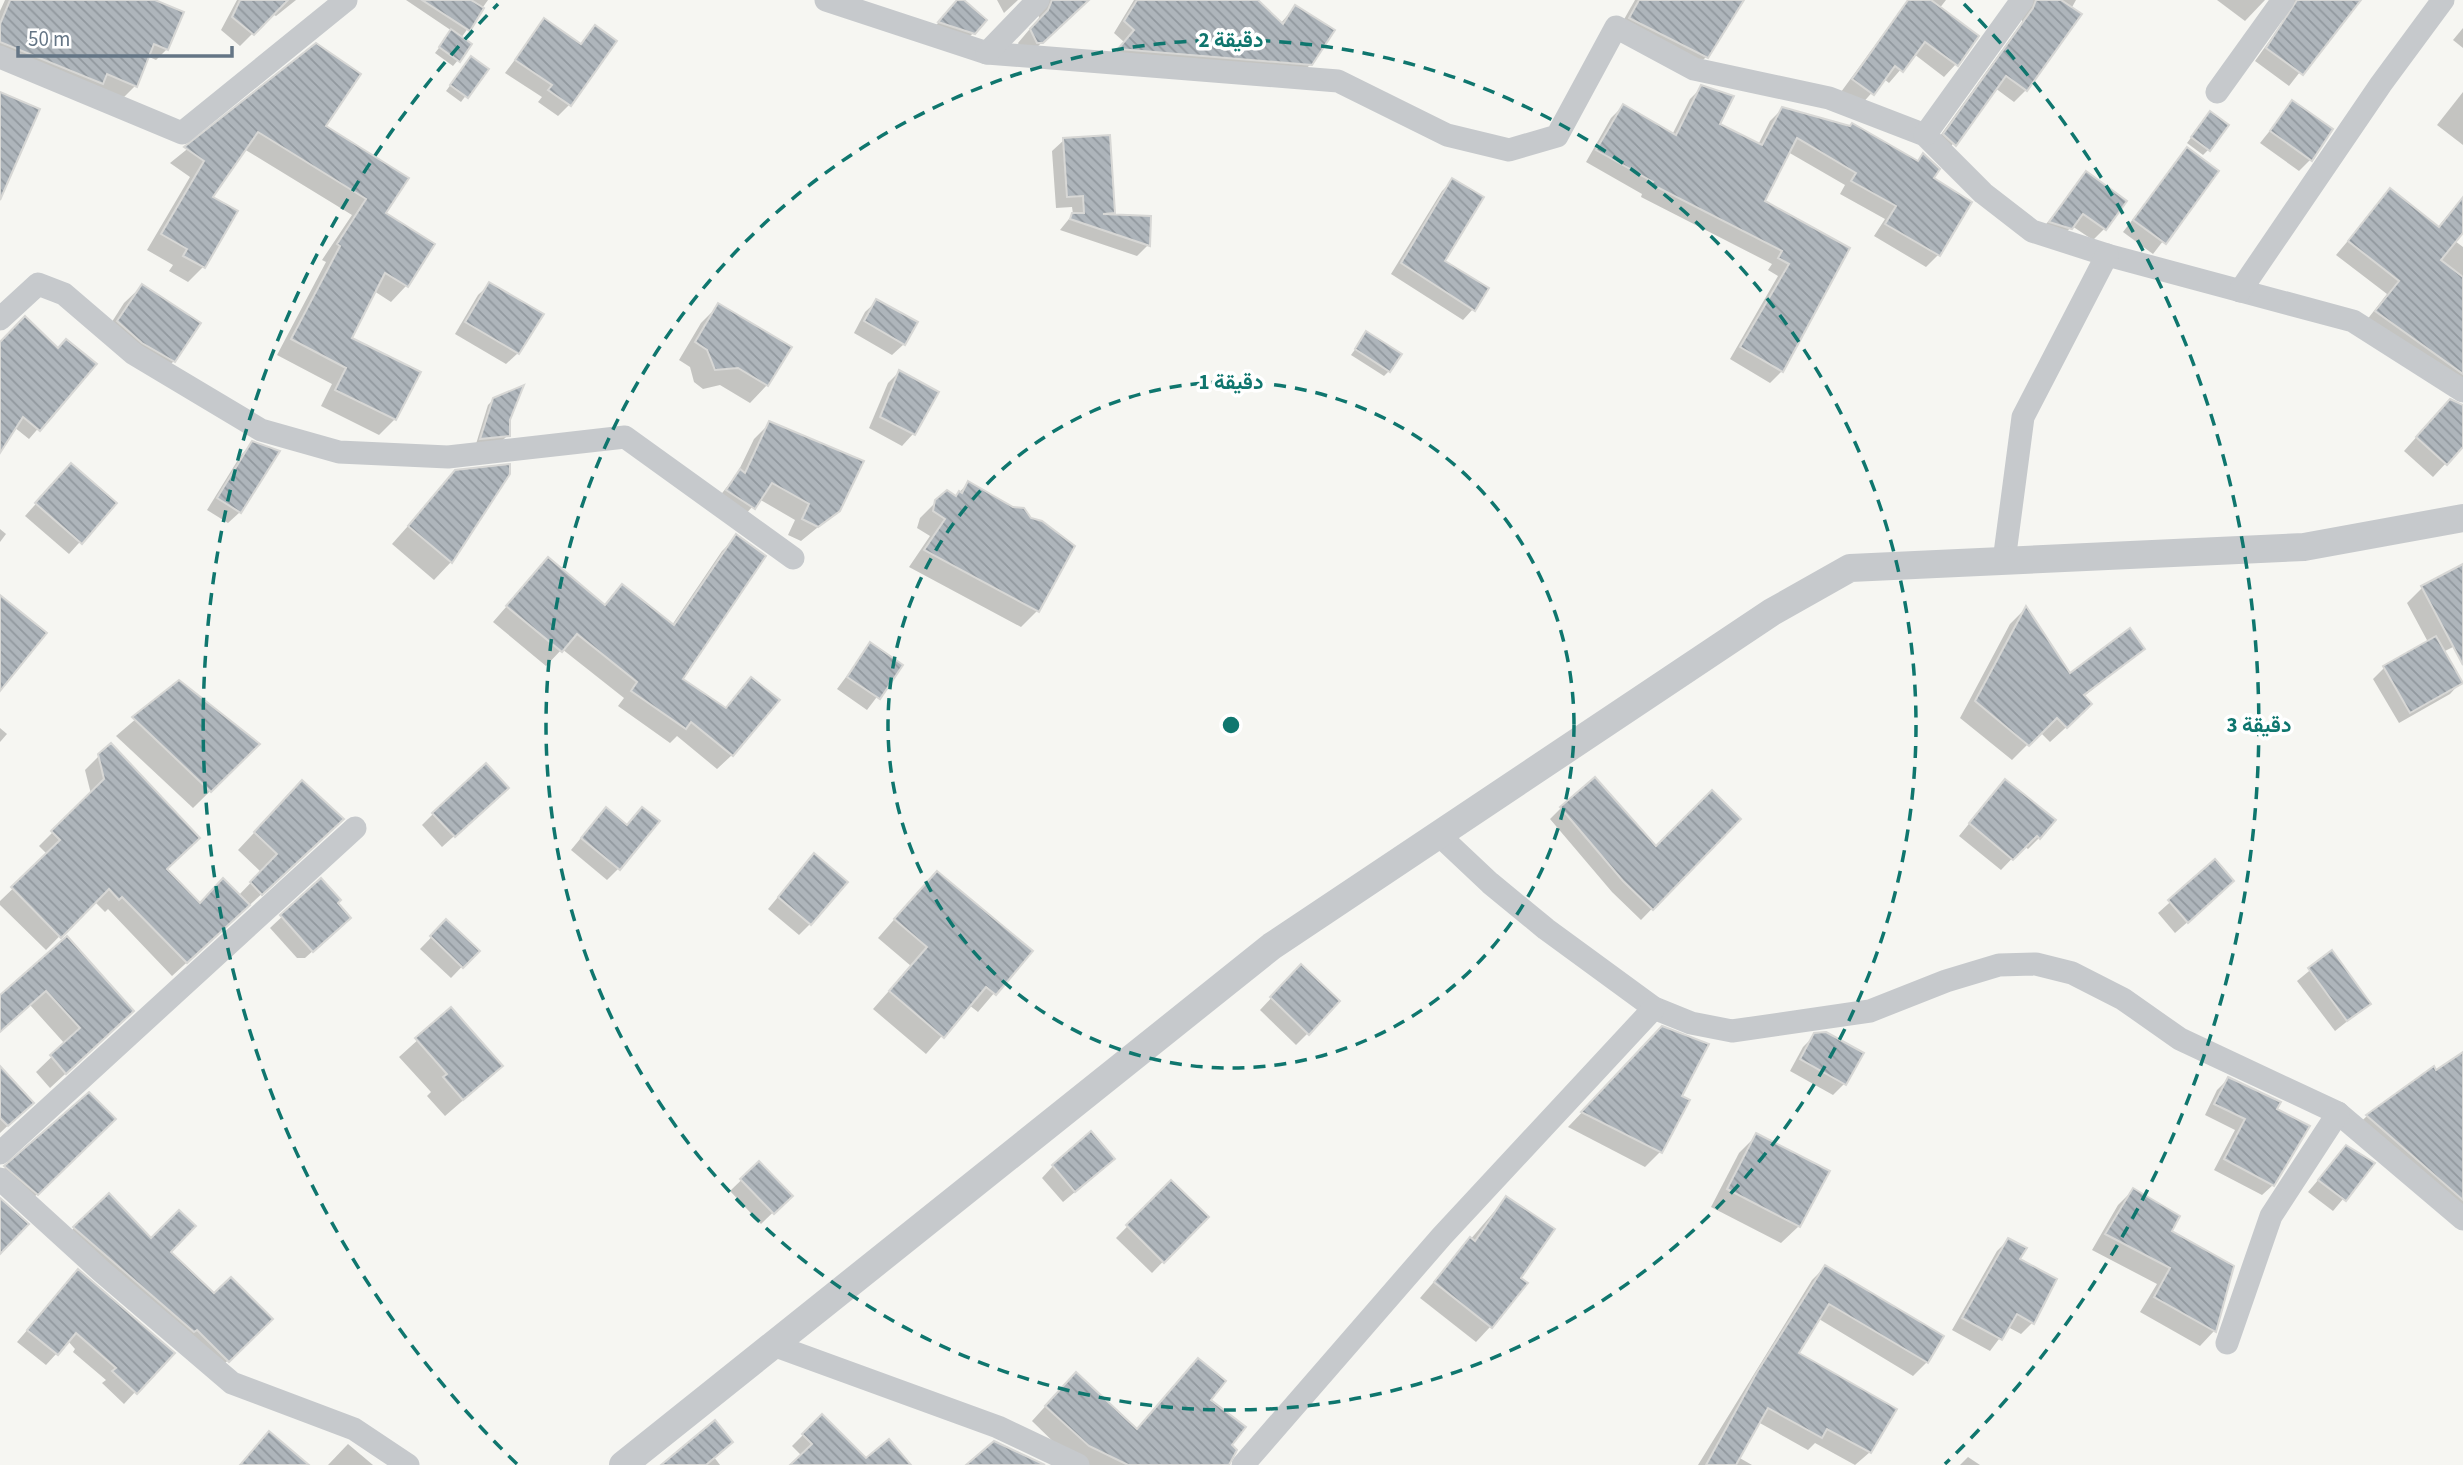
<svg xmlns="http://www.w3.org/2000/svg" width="2463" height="1465" viewBox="0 0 2463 1465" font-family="'Source Sans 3',Vazirmatn,sans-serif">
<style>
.shadow{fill:#0003}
.building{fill:url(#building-back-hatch);stroke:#d7d7d5;stroke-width:2}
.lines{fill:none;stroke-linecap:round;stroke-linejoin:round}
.minor{stroke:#c6c9cc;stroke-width:23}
.tertiary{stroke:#c6c9cc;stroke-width:28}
.ring{fill:none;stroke:#0f766e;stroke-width:3.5;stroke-dasharray:12 9}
.centre{fill:#0f766e;stroke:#fff;stroke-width:3.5}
.ring-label{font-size:21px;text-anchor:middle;font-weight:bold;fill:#0f766e;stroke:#fff;stroke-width:7;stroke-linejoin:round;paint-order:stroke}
</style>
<defs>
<pattern id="building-back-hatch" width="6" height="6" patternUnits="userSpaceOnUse" patternTransform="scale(1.75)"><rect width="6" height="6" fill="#aeb5bb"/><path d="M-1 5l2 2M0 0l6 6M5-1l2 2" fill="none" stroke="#91989e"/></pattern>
</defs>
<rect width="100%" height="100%" fill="#f6f6f2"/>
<g class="shadow">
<polygon points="5,0 150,0 167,49 156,60 147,56 135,86 124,97 0,57 0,11"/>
<polygon points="237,0 296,0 276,16 272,14 240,46 221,30"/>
<polygon points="406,0 488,0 461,38 458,60 453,66 435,53 452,31"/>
<polygon points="959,0 973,33 962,45 928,34"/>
<polygon points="997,0 1018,0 1004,13"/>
<polygon points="1025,0 1085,0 1029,55 1024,55 1018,43 1039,18 1036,3"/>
<polygon points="1134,0 1256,0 1280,24 1295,7 1311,64 1299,75 1110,60 1124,42 1114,33"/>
<polygon points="1635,0 1729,0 1706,57 1695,68 1618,30"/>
<polygon points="1908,0 1946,0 1939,9 1956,64 1944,77 1914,54 1889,83 1884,79 1860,106 1841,92"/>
<polygon points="2027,0 2076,0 2026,90 2014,102 1995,88 1943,157 1932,147 2022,22 2022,7"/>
<polygon points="2217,0 2265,0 2245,21"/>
<polygon points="2290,0 2356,0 2289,86 2255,61 2283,22 2284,8"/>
<polygon points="544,21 580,44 595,27 569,105 558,116 538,102 542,97 505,73"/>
<polygon points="2463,28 2463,48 2453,40"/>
<polygon points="316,45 324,126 384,213 433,244 406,286 391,302 374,291 349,339 395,419 379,435 321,406 332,384 277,355 326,262 322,260 352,215 244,149 211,197 236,212 203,267 188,282 169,271 173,265 147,250 190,177 170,163"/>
<polygon points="466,64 486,69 461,102 446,91"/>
<polygon points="1702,87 1718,125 1758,145 1770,121 1782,109 1916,162 1923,155 1931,178 1970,202 1938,255 1926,267 1874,236 1885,219 1840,194 1845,185 1788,152 1762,201 1847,249 1782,371 1770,383 1730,359 1778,276 1768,270 1772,264 1641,197 1642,194 1586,162 1611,118 1623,106 1672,135 1690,99"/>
<polygon points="2463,92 2463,145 2437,125"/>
<polygon points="2293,102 2311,159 2299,171 2260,143"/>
<polygon points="2205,119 2208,150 2203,155 2187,143"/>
<polygon points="1064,140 1113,213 1109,216 1148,245 1137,256 1060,230 1073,214 1072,207 1056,208 1052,151"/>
<polygon points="2187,149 2217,171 2153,254 2123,232"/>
<polygon points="2086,174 2124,201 2104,229 2093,240 2072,226 2059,240 2039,233"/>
<polygon points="1453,180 1442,262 1473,309 1463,320 1391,274 1442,191"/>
<polygon points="2390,191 2437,228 2463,197 2463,229 2455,241 2463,247 2463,402 2363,325 2387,294 2336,255"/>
<polygon points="490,284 518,353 506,364 455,334 478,295"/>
<polygon points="142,286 174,361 156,378 101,339 124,303"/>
<polygon points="877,301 904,344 892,355 854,333 865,312"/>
<polygon points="719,305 767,385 750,403 720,385 703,389 694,382 690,367 679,360 701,323"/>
<polygon points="1367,333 1389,371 1384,376 1351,355"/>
<polygon points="0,345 57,350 94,364 29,439 14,427 0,447"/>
<polygon points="899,372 937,393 913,434 902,446 869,428 888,383"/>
<polygon points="494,399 508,420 508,435 502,441 476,444 488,405"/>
<polygon points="2463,406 2463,445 2433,477 2404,451 2437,414"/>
<polygon points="770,423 839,510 801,541 788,535 795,520 759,499 738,523 712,506 737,474 754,439"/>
<polygon points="253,443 240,512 228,523 207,510 241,455"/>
<polygon points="456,472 508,474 451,562 434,580 392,544"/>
<polygon points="60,477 115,503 69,554 25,516"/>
<polygon points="968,483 1037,611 1021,627 909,567 930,536 917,528 920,518 937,501 955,497"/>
<polygon points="0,529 6,534 0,542"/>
<polygon points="736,537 680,679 724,709 751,679 732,755 717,769 677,736 670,743 618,706 624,698 562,649 546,666 493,622 548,559 604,606 622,586 672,625 722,551"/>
<polygon points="2463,566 2463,642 2443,652 2461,682 2450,694 2399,723 2373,679 2384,668 2428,642 2407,603 2422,588"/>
<polygon points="2025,609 2069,675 2143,649 2083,697 2074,720 2050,742 2040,732 2012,760 1960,718 2010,624"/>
<polygon points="870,645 901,665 867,710 837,689"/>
<polygon points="179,682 258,744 193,808 116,736"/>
<polygon points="0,728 7,734 0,742"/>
<polygon points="99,756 165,870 199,905 238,896 261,872 238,850 285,800 324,837 172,976 108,909 105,912 94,901 46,950 0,905 0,901 48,855 39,846 91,794 85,770"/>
<polygon points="1994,793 2039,838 2028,849 2024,846 2001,870 1959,836"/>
<polygon points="495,799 442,847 422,825 433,814"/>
<polygon points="1561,808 1656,849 1739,819 1641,920 1612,892 1550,819"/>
<polygon points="595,821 619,868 607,880 571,850"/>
<polygon points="2215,862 2221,893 2175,933 2158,913"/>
<polygon points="803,867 810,924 799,935 768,909"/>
<polygon points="321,880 336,903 337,929 305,958 297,958 270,928"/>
<polygon points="920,890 1030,951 978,1012 969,1005 926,1054 873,1009 911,966 878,938"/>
<polygon points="447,921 477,951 451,978 420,949"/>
<polygon points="67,938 117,1026 50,1088 36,1072 65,1044 30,1005 0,1031 0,999"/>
<polygon points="2331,953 2369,1004 2335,1031 2297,981"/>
<polygon points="1290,978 1308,1033 1296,1045 1260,1010"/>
<polygon points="451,1010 483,1083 445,1116 427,1096 431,1092 399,1057"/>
<polygon points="1815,1035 1844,1084 1833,1095 1790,1071 1803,1047"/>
<polygon points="1647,1044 1680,1096 1660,1152 1645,1167 1568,1127"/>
<polygon points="2463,1054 2463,1228 2352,1130 2367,1116 2433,1069 2436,1072"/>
<polygon points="0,1069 16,1118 0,1133"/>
<polygon points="2228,1079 2275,1110 2273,1185 2262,1195 2214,1170 2235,1130 2205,1115 2217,1090"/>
<polygon points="113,1119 20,1211 0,1173 6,1167"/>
<polygon points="1757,1135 1799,1226 1781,1243 1711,1207 1739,1153"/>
<polygon points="2346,1147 2373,1163 2333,1211 2308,1192"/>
<polygon points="759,1163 790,1196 761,1224 730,1191"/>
<polygon points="1053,1166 1101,1170 1063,1202 1042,1178"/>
<polygon points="1171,1182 1206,1217 1152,1273 1116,1238"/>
<polygon points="2133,1190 2169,1232 2232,1267 2214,1331 2200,1346 2140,1312 2157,1284 2092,1250 2118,1205"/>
<polygon points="1506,1198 1519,1278 1490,1327 1476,1342 1420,1298"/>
<polygon points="74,1228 151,1241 169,1252 214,1295 270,1319 214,1374 61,1242"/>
<polygon points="2008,1240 2032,1323 2021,1334 2008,1327 1990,1351 1952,1330 1997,1251"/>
<polygon points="1825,1267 1942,1336 1927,1362 1913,1376 1819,1319 1797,1353 1870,1452 1855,1465 1815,1443 1808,1450 1758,1422 1738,1457 1752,1465 1698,1465 1812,1280"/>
<polygon points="78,1271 135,1392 124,1404 102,1383 106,1380 73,1352 75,1349 68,1341 46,1365 17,1342"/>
<polygon points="1184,1375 1208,1400 1229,1446 1227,1465 1084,1465 1070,1458 1032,1421 1061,1389 1136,1430"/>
<polygon points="822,1416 854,1465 793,1465 802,1456 792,1446"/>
<polygon points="348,1444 373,1465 328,1465"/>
<polygon points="714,1457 720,1465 662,1465"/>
<polygon points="1968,1457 1980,1465 1960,1465"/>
</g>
<g class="building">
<polygon points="10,0 155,0 184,12 168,50 154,44 137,87 107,74 103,84 0,42 0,24"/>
<polygon points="240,0 288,0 254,35 232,17"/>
<polygon points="422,0 471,0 484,8 470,31"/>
<polygon points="957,0 964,0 987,20 975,34 938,22"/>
<polygon points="1052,0 1089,0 1043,43 1037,43 1030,29 1048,10"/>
<polygon points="1137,0 1258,0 1283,24 1295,5 1335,30 1312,65 1118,49 1134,30 1124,21"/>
<polygon points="1639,0 1744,0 1708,58 1629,18"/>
<polygon points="1908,0 1931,0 1979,36 1958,66 1925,42 1903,72 1895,66 1874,95 1852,79"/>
<polygon points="2036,0 2061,0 2082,14 2027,91 2006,76 1956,146 1943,134 2033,8"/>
<polygon points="2297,0 2361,0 2303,75 2266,48"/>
<polygon points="544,18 581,44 595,25 617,41 571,106 548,90 552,85 515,60"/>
<polygon points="451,29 472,44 460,62 439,47"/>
<polygon points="316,43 361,74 326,126 409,178 386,213 435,244 408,287 385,273 352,338 421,372 396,420 335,390 346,368 291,339 340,246 337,244 366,199 258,132 213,197 238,211 205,268 183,256 187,249 161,234 204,161 184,147"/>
<polygon points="471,56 489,69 468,98 450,85"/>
<polygon points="1701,85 1734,96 1720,124 1762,145 1782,107 1850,126 1852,123 1918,161 1923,153 1940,169 1934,178 1972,202 1940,256 1885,224 1896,206 1851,181 1856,173 1797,138 1765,201 1850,248 1783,372 1740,347 1789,264 1778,258 1782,251 1651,184 1653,182 1596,150 1623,104 1676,135"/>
<polygon points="0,92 40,109 0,200"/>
<polygon points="2292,100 2333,129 2312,161 2270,131"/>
<polygon points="2210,111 2229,125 2210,151 2191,137"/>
<polygon points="1110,135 1115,213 1103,214 1151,216 1150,246 1070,219 1072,213 1084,213 1083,196 1067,197 1063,138"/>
<polygon points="2187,147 2219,171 2166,244 2133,220"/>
<polygon points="2086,171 2127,201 2106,230 2083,214 2072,229 2049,222"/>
<polygon points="1452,178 1484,197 1445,261 1489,288 1475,311 1401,263"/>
<polygon points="2390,188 2439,227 2463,197 2463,233 2441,260 2463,277 2463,374 2375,311 2399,281 2348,241"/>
<polygon points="489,282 544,314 519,354 465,322"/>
<polygon points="142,284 201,323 175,362 142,343 117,321"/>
<polygon points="876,299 918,322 905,345 864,321"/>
<polygon points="718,303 792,347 768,386 738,368 715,370 707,350 695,342"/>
<polygon points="25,316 58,348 66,339 97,364 40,431 23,417 0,453 0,342"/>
<polygon points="1366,331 1402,354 1390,372 1355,349"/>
<polygon points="899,370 939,392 915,435 880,417"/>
<polygon points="524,385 510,420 510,436 480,439 493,398"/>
<polygon points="2450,399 2463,405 2463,447 2447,465 2416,437"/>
<polygon points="769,421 864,461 840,511 818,527 802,519 809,504 772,483 755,509 726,490 740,469 745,473"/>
<polygon points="252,441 280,451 241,513 217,498"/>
<polygon points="71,463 117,503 82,544 35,503"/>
<polygon points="510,464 510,474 452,563 408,526 455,470"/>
<polygon points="968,481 1013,507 1024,508 1031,518 1042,521 1075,546 1039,612 924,550 945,519 933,511 935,500 947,490 956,496 959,491 962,493"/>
<polygon points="736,534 766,556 683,679 726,708 751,677 780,700 733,756 691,722 686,729 631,691 637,682 577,634 562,652 506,606 548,557 605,605 622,584 674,625"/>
<polygon points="2463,564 2463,665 2421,586"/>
<polygon points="0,595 47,633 0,691"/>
<polygon points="2026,606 2070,673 2130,628 2145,649 2084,695 2092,704 2067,728 2057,718 2029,746 1975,701"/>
<polygon points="2436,636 2463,683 2410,713 2383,666"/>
<polygon points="870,642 903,665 880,699 847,677"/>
<polygon points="179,680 260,744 211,792 132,717"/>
<polygon points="111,743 200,838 167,869 200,903 223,878 250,905 187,963 122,897 119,900 109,889 61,938 11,887 60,840 51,831 104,779 98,754"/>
<polygon points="486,763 509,788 455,837 432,813"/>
<polygon points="1595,777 1656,846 1712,790 1741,819 1653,910 1623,881 1560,807"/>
<polygon points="2005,779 2056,820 2040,839 2037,836 2013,860 1969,823"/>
<polygon points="302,780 344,819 262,895 250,882 277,854 254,832"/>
<polygon points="606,807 627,825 642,807 660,821 620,870 581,838"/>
<polygon points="814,853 848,882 811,925 778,897"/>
<polygon points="2215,859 2234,881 2188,923 2168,900"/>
<polygon points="937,871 1033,951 996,995 986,987 944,1038 889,991 927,947 894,919"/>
<polygon points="321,878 341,900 338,903 351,918 313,952 280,915"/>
<polygon points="446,919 480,951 463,968 430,936"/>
<polygon points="67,936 134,1011 66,1074 50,1055 80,1028 46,991 0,1032 0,995"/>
<polygon points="2332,950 2371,1004 2347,1021 2308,968"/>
<polygon points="1301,964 1340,1001 1309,1035 1270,997"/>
<polygon points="451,1007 503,1066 463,1100 443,1077 447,1074 415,1038"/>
<polygon points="1662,1026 1709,1044 1682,1096 1690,1100 1662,1153 1581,1112"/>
<polygon points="1826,1032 1864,1053 1846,1085 1800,1059 1814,1033"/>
<polygon points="2463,1052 2463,1200 2366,1115 2434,1066 2436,1070"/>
<polygon points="0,1066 34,1103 8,1126 0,1118"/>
<polygon points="2228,1077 2281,1102 2277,1109 2310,1126 2274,1186 2224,1159 2245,1119 2214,1104"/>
<polygon points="89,1092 116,1119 38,1195 4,1166"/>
<polygon points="1091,1131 1115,1159 1075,1192 1052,1165"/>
<polygon points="1756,1133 1830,1171 1800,1227 1727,1189"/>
<polygon points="2346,1145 2375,1163 2346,1201 2318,1180"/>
<polygon points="759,1161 793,1196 774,1214 740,1179"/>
<polygon points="1171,1180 1209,1217 1164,1263 1126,1225"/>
<polygon points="2133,1188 2180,1216 2172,1231 2234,1266 2216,1332 2154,1297 2170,1268 2105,1234"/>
<polygon points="109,1193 151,1238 179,1210 196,1226 171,1252 214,1293 231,1277 273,1319 229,1362 197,1330 194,1332 73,1227"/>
<polygon points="1506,1196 1555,1229 1521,1278 1528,1283 1492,1328 1434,1282 1470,1237 1475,1241"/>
<polygon points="0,1198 29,1224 0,1254"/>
<polygon points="2008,1238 2027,1248 2020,1259 2057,1279 2034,1324 2017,1314 2002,1340 1962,1318"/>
<polygon points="1825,1265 1944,1336 1928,1363 1829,1304 1799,1353 1897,1409 1871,1453 1827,1429 1822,1438 1768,1408 1736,1465 1706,1465 1757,1372"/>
<polygon points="78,1269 175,1353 137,1394 112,1371 116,1368 76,1333 58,1355 27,1330"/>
<polygon points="1198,1358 1226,1381 1211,1400 1246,1427 1232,1445 1237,1450 1229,1465 1128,1465 1089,1446 1045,1406 1076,1372 1137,1429"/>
<polygon points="822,1414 866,1458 889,1439 911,1465 790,1465 812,1444 802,1434"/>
<polygon points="715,1420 733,1442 706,1465 661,1465"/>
<polygon points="269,1431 309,1465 240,1465"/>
<polygon points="994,1441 1045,1465 966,1465"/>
</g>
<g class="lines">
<g class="minor">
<polyline points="826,0 987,53 1338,81 1447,135 1509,150 1557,136 1616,27 1694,69 1829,98 1925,135 1983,193 2032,231 2107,255 2353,321 2463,391"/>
<polyline points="987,53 1038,0"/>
<polyline points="0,57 182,133 346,0"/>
<polyline points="2217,92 2283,0"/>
<polyline points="1925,135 2022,0"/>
<polyline points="2240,291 2381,84 2443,0"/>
<polyline points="0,319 38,284 64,294 134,354 261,430 339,452 448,457 625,437 793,558"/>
<polyline points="2004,561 2023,417 2107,255"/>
<polyline points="1439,835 1490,883 1546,929 1654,1008 1691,1023 1732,1031 1870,1011 1946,981 1999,965 2036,964 2072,973 2123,999 2180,1039 2338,1113 2463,1219"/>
<polyline points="0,1153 355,828"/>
<polyline points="0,1179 101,1271 232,1383 354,1429 408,1465"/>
<polyline points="2227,1343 2271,1216 2338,1113"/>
<polyline points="773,1345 998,1427 1078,1465"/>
<polyline points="1243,1465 1442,1236 1654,1008"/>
</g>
<polyline class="tertiary" points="623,1465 1272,946 1772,612 1850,568 2304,547 2463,518"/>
</g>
<g class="ring">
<circle cx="1231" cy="725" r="343"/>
<circle cx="1231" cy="725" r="685"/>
<path d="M517 1464A1028 1028 0 0 1 498 4M1964 4A1028 1028 0 0 1 1945 1464"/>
</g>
<circle cx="1231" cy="725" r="10" class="centre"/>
<g class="ring-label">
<text x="1231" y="47">2 دقيقة</text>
<text x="1231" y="389">1 دقيقة</text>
<text x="2259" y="732">3 دقيقة</text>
</g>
<path d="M18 46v10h214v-10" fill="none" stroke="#647585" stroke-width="3.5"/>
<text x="28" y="46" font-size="21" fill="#647585" stroke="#ffffff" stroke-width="5" paint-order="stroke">50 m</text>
</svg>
